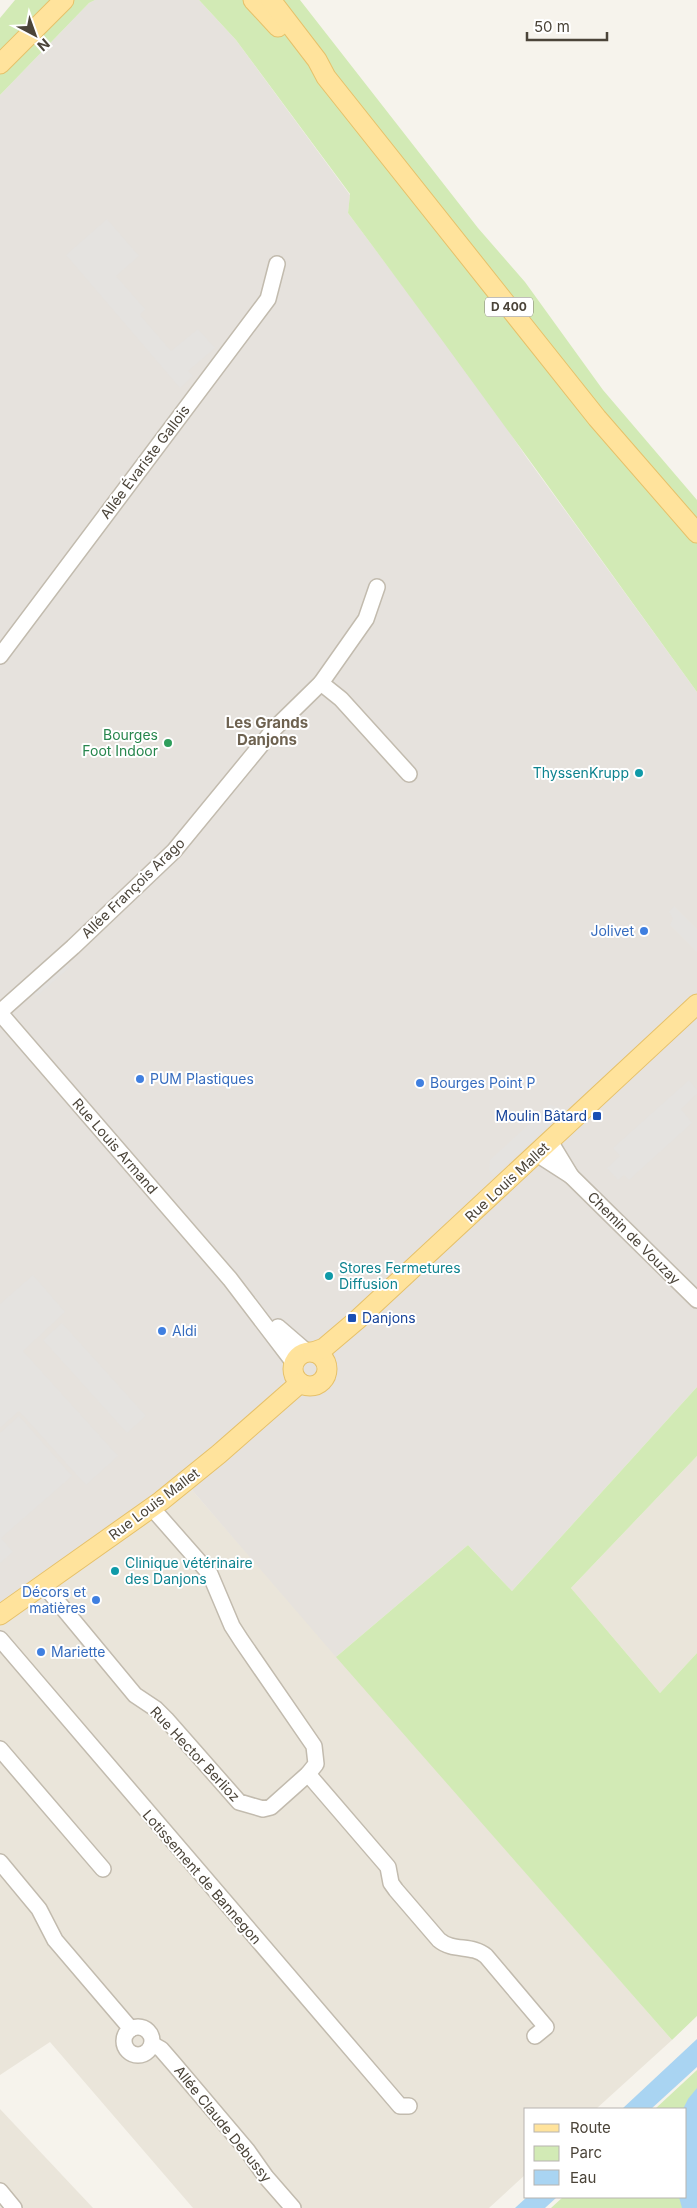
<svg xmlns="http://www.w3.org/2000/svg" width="697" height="2208" viewBox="0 0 697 2208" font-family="Inter,sans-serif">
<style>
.residential{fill:#eae5da}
.industrial{fill:#e6e2dd}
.green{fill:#d2eab5}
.parking{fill:#e5e3e0}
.water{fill:#a9d4f2}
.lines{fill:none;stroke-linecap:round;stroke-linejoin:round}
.minor-casing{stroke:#c2bbae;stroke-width:18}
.major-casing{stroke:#e6c16a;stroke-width:21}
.minor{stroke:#fff;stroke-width:15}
.major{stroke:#ffe39c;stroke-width:19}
.leisure-dot{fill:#2e9e5b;stroke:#fff;stroke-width:2}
.culture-dot{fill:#0f9aa8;stroke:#fff;stroke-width:2}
.shop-dot{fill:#3f7fe0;stroke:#fff;stroke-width:2}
.transit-dot{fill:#1a4fb4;stroke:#fff;stroke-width:2}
.labels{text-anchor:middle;stroke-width:4;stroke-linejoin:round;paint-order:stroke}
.shield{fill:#fff;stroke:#817c74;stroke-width:1}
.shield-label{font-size:12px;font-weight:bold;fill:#4b4439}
.street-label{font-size:14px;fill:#4b4439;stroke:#fff}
.leisure-label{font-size:14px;fill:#27864d;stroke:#fff;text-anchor:end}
.culture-label{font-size:14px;fill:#0d838f;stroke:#fff;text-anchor:start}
.shop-label{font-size:14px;fill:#366cbe;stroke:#fff;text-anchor:start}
.transit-label{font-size:14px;fill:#164399;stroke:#fff;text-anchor:end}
.neighbourhood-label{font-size:15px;font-weight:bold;fill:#6e6250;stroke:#fff}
</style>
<rect width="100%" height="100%" fill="#f6f3ec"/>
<g class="residential">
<polygon points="697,1456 697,1653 660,1693 571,1588"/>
<polygon points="185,1482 672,2040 596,2109 526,2109 526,2174 489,2208 193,2208 50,2042 0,2075 0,1615"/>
<polygon points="0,2109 93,2208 0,2208"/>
</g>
<polygon class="industrial" points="95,0 199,0 236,40 350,195 348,213 484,395 527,458 697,692 697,1387 512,1591 468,1545 336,1657 185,1482 0,1615 0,95 89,3"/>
<g class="green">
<polygon points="15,0 95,0 89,3 0,95 0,18"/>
<path d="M199 0H300L478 228 525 282 603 390 697 500V692C581 532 466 371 348 213L350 194 236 40Z"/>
<polygon points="697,1387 697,1456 571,1588 660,1693 697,1653 697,2016 672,2040 336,1657 468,1545 512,1591"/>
<polygon points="697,2070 697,2208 551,2208 563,2197 686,2197 686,2109 655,2109"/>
</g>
<g class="parking">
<polygon points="107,219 139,256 116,276 145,309 140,315 171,351 198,329 215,348 188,371 193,376 180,388 66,255"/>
<polygon points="674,906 697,929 697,952 670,925 673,919 669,912"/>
<polygon points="65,962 70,967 38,995 28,993"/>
<polygon points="689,1080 697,1090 697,1094 681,1109 692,1123 629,1180 624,1175 618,1180 607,1168 620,1156 613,1148"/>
<polygon points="550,1105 566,1110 494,1176 489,1170 490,1160"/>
<polygon points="33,1275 65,1312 23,1351 118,1456 86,1485 19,1411 1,1427 0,1426 0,1304"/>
<polygon points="62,1323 146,1416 127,1433 43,1340"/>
<polygon points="19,1416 72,1476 1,1538 13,1552 0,1563 0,1433"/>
</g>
<g class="water">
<polygon points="697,2039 697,2067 651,2109 622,2109"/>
<polygon points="697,2088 697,2208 682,2208 679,2197 686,2197 686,2109 683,2109 688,2099"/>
<polygon points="527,2197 557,2197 545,2208 515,2208"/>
</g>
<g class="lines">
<g class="minor-casing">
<g id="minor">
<polyline points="0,656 268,299 277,264"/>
<polyline points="321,683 341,699 409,774"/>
<polyline points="0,1012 73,947 174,851 275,728 321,683 366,619 377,587"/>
<polyline points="0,1013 230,1279 294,1363"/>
<polygon points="544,1148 554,1148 571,1176 543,1158"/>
<polyline points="571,1176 697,1300"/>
<polyline points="278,1327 307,1352"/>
<polyline points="43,1584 135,1695 156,1709 166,1719 239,1802 263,1809 271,1807 308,1774 316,1764 314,1746 241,1640 232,1626 210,1574 152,1508"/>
<polyline points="0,1639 400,2106 409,2106"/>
<polyline points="0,1749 103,1869"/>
<path d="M308 1774 388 1867 391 1883 396 1890 439 1940C453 1952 472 1944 486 1956L546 2027 535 2036"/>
<polyline points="0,1862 39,1909 55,1940 131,2029"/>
<circle cx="138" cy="2041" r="14"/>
<polyline points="152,2044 161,2049 174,2064 247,2150 266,2177 293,2208"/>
<polyline points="0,2191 14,2208"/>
</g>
</g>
<g class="major-casing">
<g id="major">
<polyline points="253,0 278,27"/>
<polyline points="271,0 317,60 326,77 597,418 697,533"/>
<polyline points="0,64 64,0"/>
<circle cx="310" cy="1369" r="17"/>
<polyline points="313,1352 324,1348 357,1320 697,1004"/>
<polyline points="0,1615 161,1501 219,1454 300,1383"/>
</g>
</g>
<use href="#minor" class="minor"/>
<use href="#major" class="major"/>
</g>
<circle class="leisure-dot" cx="168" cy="743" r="5"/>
<g class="culture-dot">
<circle cx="639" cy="773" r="5"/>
<circle cx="329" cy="1276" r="5"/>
<circle cx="115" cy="1571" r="5"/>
</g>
<g class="shop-dot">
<circle cx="644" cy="931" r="5"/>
<circle cx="140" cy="1079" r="5"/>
<circle cx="420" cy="1083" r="5"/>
<circle cx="162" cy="1331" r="5"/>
<circle cx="96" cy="1600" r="5"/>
<circle cx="41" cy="1652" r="5"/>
</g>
<g class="transit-dot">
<rect x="592" y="1111" width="10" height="10" rx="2.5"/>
<rect x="347" y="1313" width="10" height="10" rx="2.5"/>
</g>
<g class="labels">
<rect class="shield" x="485" y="297.5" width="48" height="19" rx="4"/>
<g class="shield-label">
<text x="509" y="311">D 400</text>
</g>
<g class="street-label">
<text transform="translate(145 462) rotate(-53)" y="5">Allée Évariste Gallois</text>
<text transform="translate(133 888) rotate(-44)" y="5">Allée François Arago</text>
<text transform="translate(115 1146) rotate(49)" y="5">Rue Louis Armand</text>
<text transform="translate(507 1182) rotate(-43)" y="5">Rue Louis Mallet</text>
<text transform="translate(634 1238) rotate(45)" y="5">Chemin de Vouzay</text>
<text transform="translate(154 1504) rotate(-37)" y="5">Rue Louis Mallet</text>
<text transform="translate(195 1754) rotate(47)" y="5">Rue Hector Berlioz</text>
<text transform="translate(202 1877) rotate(49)" y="5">Lotissement de Bannegon</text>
<text transform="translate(223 2124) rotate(51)" y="5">Allée Claude Debussy</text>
</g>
<g class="leisure-label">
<text x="158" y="740">Bourges<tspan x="158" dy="16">Foot Indoor</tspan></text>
</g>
<g class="culture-label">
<text x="629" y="778" text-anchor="end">ThyssenKrupp</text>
<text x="339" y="1273">Stores Fermetures<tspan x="339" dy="16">Diffusion</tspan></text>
<text x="125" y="1568">Clinique vétérinaire<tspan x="125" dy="16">des Danjons</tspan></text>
</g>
<g class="shop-label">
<text x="634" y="936" text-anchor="end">Jolivet</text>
<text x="150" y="1084">PUM Plastiques</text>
<text x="430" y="1088">Bourges Point P</text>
<text x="172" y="1336">Aldi</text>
<text x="86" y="1597" text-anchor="end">Décors et<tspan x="86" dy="16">matières</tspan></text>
<text x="51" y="1657">Mariette</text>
</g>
<g class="transit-label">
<text x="587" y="1121">Moulin Bâtard</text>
<text x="362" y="1323" text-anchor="start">Danjons</text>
</g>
<g class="neighbourhood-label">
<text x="267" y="728">Les Grands<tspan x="267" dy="17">Danjons</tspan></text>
</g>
</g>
<rect x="524" y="2108" width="162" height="90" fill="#ffffff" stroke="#b7b4b0"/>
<rect x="534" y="2124" width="25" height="8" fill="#ffe39c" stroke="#b7b4b0"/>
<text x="570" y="2133" font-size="15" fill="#4b4439">Route</text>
<rect x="534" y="2146" width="25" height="15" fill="#d2eab5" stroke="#b7b4b0"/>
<text x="570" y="2158" font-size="15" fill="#4b4439">Parc</text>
<rect x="534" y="2170" width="25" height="15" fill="#a9d4f2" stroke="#b7b4b0"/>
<text x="570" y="2183" font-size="15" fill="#4b4439">Eau</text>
<g transform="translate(35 35) rotate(139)" stroke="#ffffff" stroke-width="4" paint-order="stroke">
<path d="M0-4L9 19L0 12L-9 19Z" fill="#4b4439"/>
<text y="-8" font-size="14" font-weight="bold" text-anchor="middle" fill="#4b4439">N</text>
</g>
<path d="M527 32v8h80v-8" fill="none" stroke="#4b4439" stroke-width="2.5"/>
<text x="534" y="32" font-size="15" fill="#4b4439" stroke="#ffffff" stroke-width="4" paint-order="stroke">50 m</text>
</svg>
